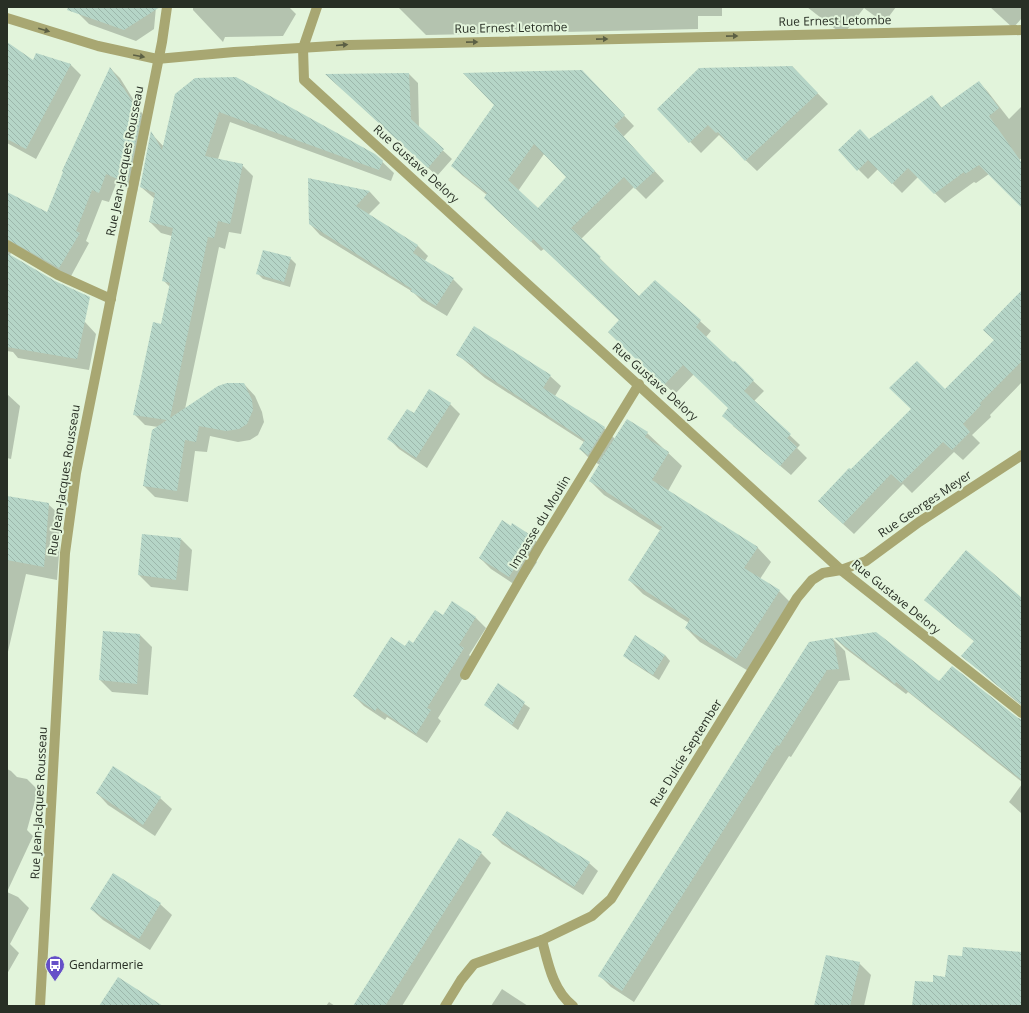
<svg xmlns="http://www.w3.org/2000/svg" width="1029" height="1013" viewBox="0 0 1029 1013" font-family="'Open Sans',sans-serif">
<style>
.shadow{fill:#0003;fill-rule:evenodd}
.building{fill:url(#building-back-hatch);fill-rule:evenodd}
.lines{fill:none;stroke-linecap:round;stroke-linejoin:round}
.lane{stroke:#a8a772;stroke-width:10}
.street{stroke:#a8a772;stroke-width:10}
.oneway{fill:#5b5f44}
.labels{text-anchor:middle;stroke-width:4;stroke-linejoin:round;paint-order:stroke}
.street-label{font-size:12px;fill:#282f25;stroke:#e2f4db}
.poi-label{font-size:12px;fill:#282f25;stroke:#e2f4db;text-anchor:start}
</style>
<defs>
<pattern id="building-back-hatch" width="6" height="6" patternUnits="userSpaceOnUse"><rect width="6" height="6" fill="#b5d5c7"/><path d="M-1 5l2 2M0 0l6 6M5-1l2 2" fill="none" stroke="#9cb7ab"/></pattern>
</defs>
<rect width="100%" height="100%" fill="#e2f4db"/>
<g class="shadow">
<polygon points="80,7 156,7 154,29 136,41 89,24 78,13"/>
<polygon points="193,7 289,7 296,14 283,36 225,37 223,42 193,10"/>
<polygon points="398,7 722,7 722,16 698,16 698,29 426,35"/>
<polygon points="807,7 896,7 884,23 864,8 843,35"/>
<polygon points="990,7 1022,7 1022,18 1013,28"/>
<polygon points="7,52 33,61 37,55 71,65 81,75 36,159 7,143"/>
<polygon points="792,67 828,104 757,171 719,135 701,153 658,109"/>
<polygon points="111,69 120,78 150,126 137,192 116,184 109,202 102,200 86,241 89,243 70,278 11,252 7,267 7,193 48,213"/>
<polygon points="409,74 418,83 419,128 452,159 437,176 327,75"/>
<path d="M592 82 634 126 623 137 664 181 646 199 634 187 581 239 639 298 655 281 711 331 706 337 764 391 754 401 800 445 797 448 807 458 791 475 733 426 729 408 694 374 675 394 619 342 620 321 544 249 541 251 495 208 487 195 463 176 452 166ZM544 154 567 177 538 210 518 191Z"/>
<polygon points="979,82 988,92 1009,119 1022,106 1022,158 1010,167 1022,179 1022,207 989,174 976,183 974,182 945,203 918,177 902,193 878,169 868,179 839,150 869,140 932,96 942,108"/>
<polygon points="176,94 374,154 394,173 391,181 230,122 218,159 242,165 253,176 241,234 229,232 225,249 219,247 185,409 244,384 255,396 262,412 264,422 258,435 250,440 238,442 210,436 207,452 195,451 188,502 155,497 144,486 158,427 145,425 134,414 162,325 170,287 163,280 172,236 161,233 150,222 155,199 141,187 151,133 164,147"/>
<polygon points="309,179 370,192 380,203 368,215 417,245 428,256 424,262 453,279 463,289 447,316 422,301 413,292 320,235 310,224"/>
<polygon points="290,258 296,264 290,287 263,279 258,274"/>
<polygon points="1022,295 1022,382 990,415 991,417 972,435 980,443 963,460 954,452 912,493 903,484 854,534 830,512 851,471 945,390 995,340"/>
<polygon points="7,309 85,322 96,334 89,370 18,358 13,352 7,351"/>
<polygon points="458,355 550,376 561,386 555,396 604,428 615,439 647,433 682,466 668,491 758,548 771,562 760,579 779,591 793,605 750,672 700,642 686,628 689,623 643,594 629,580 661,531 604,495 590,481 600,465 591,460 580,449 584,442 485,378"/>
<polygon points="7,394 20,406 11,459 7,458"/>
<polygon points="450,404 460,414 427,468 399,449 389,439 415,414"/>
<polygon points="7,497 48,504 62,517 57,580 26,574 7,656"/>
<polygon points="511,527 531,536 543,548 535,560 537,562 520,588 491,569 480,558"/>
<polygon points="181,539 192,550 188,591 151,587 139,575"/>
<polygon points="925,600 1022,600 1022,706 962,656 975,642"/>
<polygon points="452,603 476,618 486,628 469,655 474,660 438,718 441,721 427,743 387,717 385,720 364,706 354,696 405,647 414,645 444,617"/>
<polygon points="140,635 152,647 148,695 112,692 100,680"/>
<polygon points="833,639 845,651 850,680 839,681 791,757 789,756 634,1002 611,987 600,976"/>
<polygon points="836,639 940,682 1022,725 1022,782 908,692 906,694 846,649"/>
<polygon points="665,655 670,661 659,680 630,661 624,656"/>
<polygon points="498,685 530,708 518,730 485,705"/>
<polygon points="7,769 11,771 17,777 27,779 38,790 27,830 33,836 7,892 18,897 29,908 10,944 19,953 7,974"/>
<polygon points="1022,784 1022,814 1009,802"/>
<polygon points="97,793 160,798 172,809 155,836 108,805"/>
<polygon points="493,835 589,863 598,871 583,895 502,844"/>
<polygon points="481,853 491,863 402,1006 354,1006"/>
<polygon points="160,904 172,915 150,950 103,920 91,909"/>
<polygon points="859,963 871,975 864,1006 815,1006"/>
<polygon points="502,989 528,1006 491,1006"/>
<polygon points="329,1002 335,1006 326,1006"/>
</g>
<g class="building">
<polygon points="68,7 160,7 124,30 67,10"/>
<polygon points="7,42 33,60 36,53 71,64 26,149 7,139"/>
<polygon points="792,66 818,93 745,161 718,132 716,133 708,125 689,143 657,109 699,68"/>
<polygon points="110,67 141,115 127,183 106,174 99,193 92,190 76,231 80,233 59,268 7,239 7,192 47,212 63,172 62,171"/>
<path d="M582 70 625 115 614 126 655 171 635 189 624 177 571 228 601 257 599 258 639 296 655 280 701 320 696 327 733 362 735 361 754 380 744 391 791 434 787 438 797 447 780 466 722 416 728 408 683 365 664 385 642 365 608 332 619 320 533 239 531 242 484 198 487 193 451 166 494 105 463 73ZM534 144 566 177 538 208 508 180Z"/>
<polygon points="409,73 411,119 444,149 428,168 325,74"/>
<polygon points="236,77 375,154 383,161 379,170 219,112 205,156 243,164 230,224 218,221 214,238 208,237 170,418 218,386 227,383 244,383 252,400 253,410 247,424 239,429 226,431 199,426 196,442 185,440 177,491 143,486 152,430 167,420 133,415 153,322 161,324 170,283 162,281 173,228 149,222 155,193 140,187 151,131 162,150 175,94 195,78"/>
<polygon points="979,81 999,108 989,116 1022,163 1022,208 979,165 965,174 964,172 934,194 908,168 892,184 868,160 857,171 838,150 860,129 869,139 932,95 941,108"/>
<polygon points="308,178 370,191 356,206 418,245 413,253 454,278 436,306 410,291 412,289 309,224"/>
<polygon points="263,250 291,257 284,282 256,274"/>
<polygon points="7,253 55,281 90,297 77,359 7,347"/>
<polygon points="1022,290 1022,361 980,403 981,405 963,424 970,432 952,450 943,442 901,483 891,474 843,524 818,501 849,468 851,469 911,409 889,388 917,361 945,389 994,340 983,330"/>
<polygon points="474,326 551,375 543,388 605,427 588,455 579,449 585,440 473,367 474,366 456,355"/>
<polygon points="429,389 451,403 416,458 387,439 407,409 414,413"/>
<polygon points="627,419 648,432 645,437 669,452 652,480 758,547 744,568 780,590 736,659 685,628 690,619 628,580 662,527 589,481 600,463 599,462"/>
<polygon points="7,496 49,503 44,567 7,560"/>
<polygon points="502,520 511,526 512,523 532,536 524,549 526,550 509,577 479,558"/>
<polygon points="142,534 181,538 176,580 138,575"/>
<polygon points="966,550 1022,598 1022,705 961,656 974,641 924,600"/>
<polygon points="452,601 476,617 459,645 464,648 427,708 431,710 416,734 377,708 375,711 353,696 391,637 405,646 409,640 413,643 435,610 443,615"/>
<polygon points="103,631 140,634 137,684 99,680"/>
<polygon points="876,632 939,681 952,666 1018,718 1022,719 1022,780 896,682 895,684 834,638"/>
<polygon points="635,635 665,655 653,675 623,656"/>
<polygon points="833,638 839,669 827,670 779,746 777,745 622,991 598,976 809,642"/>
<polygon points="498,683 525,702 512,725 484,705"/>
<polygon points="113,766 161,797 143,825 96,793"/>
<polygon points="507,811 590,862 574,887 492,835"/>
<polygon points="459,838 482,852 385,1006 353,1006"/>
<polygon points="113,873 161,903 139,939 90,909"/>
<polygon points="963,947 1022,952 1022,1006 912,1006 915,981 933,982 933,975 945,977 948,955 962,956"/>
<polygon points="826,955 860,962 850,1006 814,1006"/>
<polygon points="118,977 163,1006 99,1006"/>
</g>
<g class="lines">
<g class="lane">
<polyline points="7,245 58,275 111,299"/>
<polyline points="465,675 539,547 639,384"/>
</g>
<g class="street">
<polyline points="317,7 303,48 304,80 841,570 1022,713"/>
<polyline points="7,18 98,46 157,59 234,52 349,45 1022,30"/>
<path d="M542 940C548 963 553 991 573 1006"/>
<polyline points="40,1006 65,553 76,473 162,42 167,7"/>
<polyline points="445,1006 461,980 474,964 542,940 592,916 611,899 797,598 812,580 823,573 841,570 866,561 919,522 1022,455"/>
</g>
</g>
<defs><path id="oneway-solid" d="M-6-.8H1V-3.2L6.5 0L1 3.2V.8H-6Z"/></defs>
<g class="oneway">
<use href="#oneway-solid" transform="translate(44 30) rotate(16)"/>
<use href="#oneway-solid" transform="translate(732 36) rotate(-1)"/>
<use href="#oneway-solid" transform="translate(602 39) rotate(-1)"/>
<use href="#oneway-solid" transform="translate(472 42) rotate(-1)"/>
<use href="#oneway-solid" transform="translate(342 45) rotate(-5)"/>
<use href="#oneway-solid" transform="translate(139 56) rotate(10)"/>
</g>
<defs>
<g id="bus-pin" transform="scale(1)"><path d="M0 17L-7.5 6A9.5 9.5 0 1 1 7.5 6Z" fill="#654fc8" stroke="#e2f4db"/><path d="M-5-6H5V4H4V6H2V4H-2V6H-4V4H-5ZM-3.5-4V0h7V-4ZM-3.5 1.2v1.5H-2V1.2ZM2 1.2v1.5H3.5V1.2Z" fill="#fff"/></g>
</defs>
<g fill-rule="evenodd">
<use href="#bus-pin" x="55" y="965"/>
</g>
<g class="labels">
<g class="street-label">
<text transform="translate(835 21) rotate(-1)" y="4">Rue Ernest Letombe</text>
<text transform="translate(511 28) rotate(-1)" y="4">Rue Ernest Letombe</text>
<text transform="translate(125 161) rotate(-79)" y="4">Rue Jean-Jacques Rousseau</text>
<text transform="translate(416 164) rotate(42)" y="4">Rue Gustave Delory</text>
<text transform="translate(655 382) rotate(42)" y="4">Rue Gustave Delory</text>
<text transform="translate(64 480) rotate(-81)" y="4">Rue Jean-Jacques Rousseau</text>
<text transform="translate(925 504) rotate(-34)" y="4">Rue Georges Meyer</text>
<text transform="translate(540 522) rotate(-59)" y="4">Impasse du Moulin</text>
<text transform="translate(896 597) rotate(39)" y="4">Rue Gustave Delory</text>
<text transform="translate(686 753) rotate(-58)" y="4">Rue Dulcie September</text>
<text transform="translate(39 803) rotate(-87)" y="4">Rue Jean-Jacques Rousseau</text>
</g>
<g class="poi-label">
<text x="69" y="969">Gendarmerie</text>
</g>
</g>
<rect width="1029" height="1013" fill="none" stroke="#282f25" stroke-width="16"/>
</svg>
